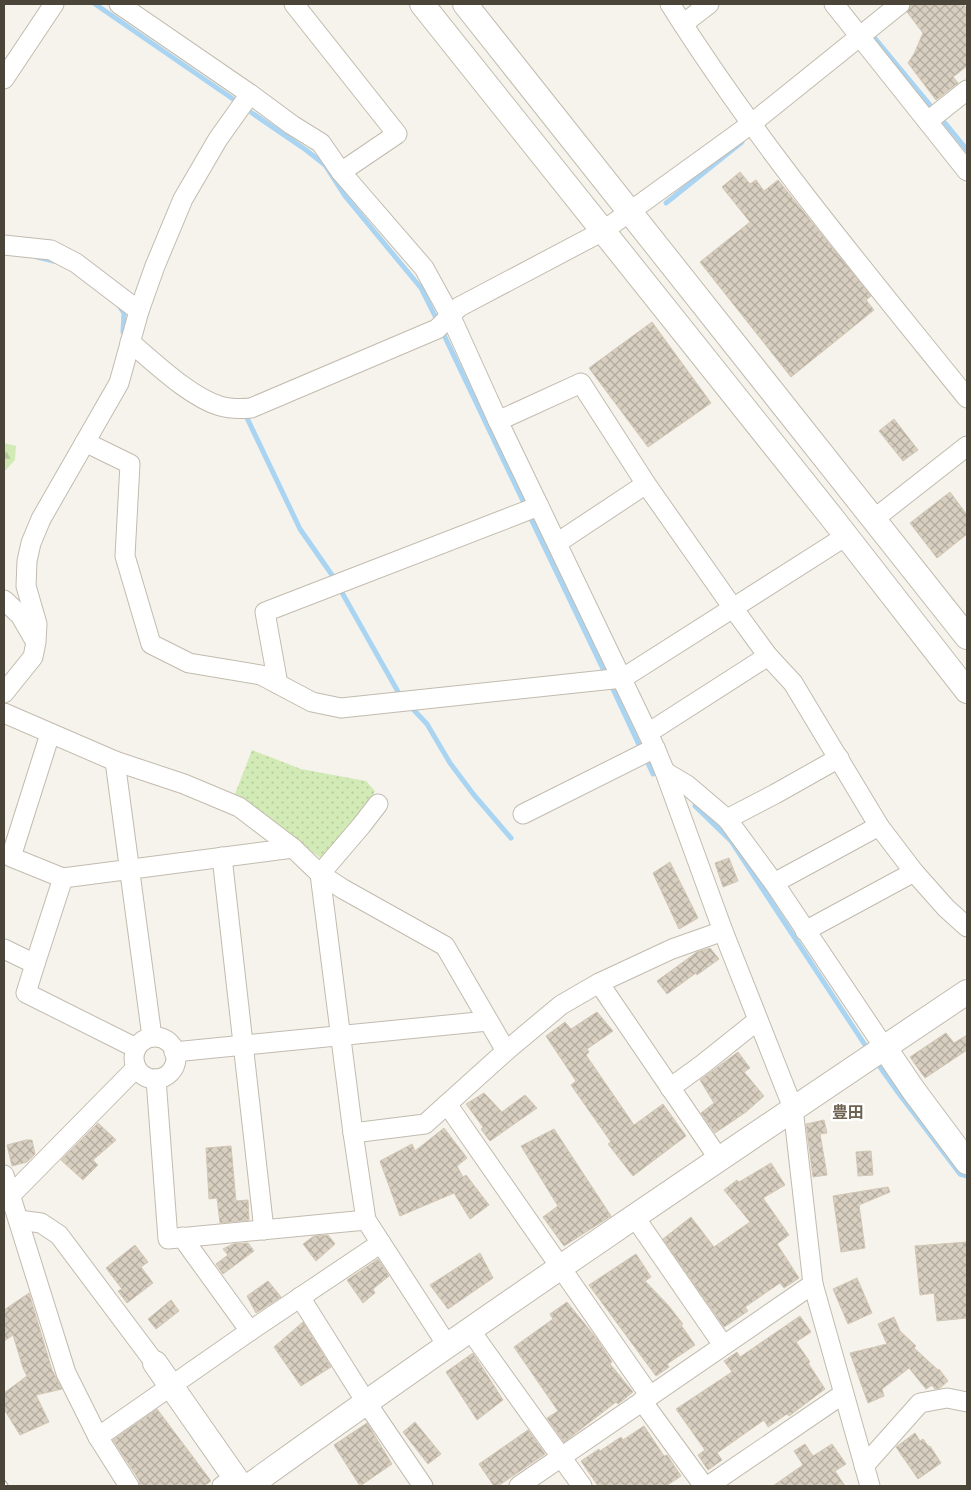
<svg xmlns="http://www.w3.org/2000/svg" width="971" height="1490" viewBox="0 0 971 1490" font-family="'DM Sans','Noto Sans JP',sans-serif">
<style>
.forest{fill:url(#forest-firs)}
.park{fill:url(#park-dots)}
.lines{fill:none;stroke-linecap:round;stroke-linejoin:round}
.stream{stroke:#a9d4f2;stroke-width:5}
.building{fill:url(#building-cross-hatch);stroke:#d3c7b4}
.minor-casing{stroke:#c2bbae;stroke-width:21}
.tertiary-casing{stroke:#c2bbae;stroke-width:26}
.minor{stroke:#fff;stroke-width:19}
.tertiary{stroke:#fff;stroke-width:24}
.rail-casing{stroke:#9a9a9a;stroke-width:5.5}
.rail{stroke:#fff;stroke-width:4;stroke-dasharray:11;stroke-linecap:butt}
.labels{text-anchor:middle;stroke-width:4.5;stroke-linejoin:round;paint-order:stroke}
.quarter-label{font-size:16px;font-weight:bold;fill:#6e6250;stroke:#fff}
</style>
<defs>
<pattern id="forest-firs" width="22" height="20" patternUnits="userSpaceOnUse" patternTransform="scale(1.25)"><rect width="22" height="20" fill="#d2eab5"/><path d="M5 1l3.5 6h-7zM16 11l3.5 6h-7z" fill="#b6ca9c"/></pattern>
<pattern id="park-dots" width="8" height="8" patternUnits="userSpaceOnUse" patternTransform="scale(1.25)"><rect width="8" height="8" fill="#d2eab5"/><path d="M2 2h.1M6 6h.1" fill="none" stroke="#b6ca9c" stroke-width="1.8" stroke-linecap="round"/></pattern>
<pattern id="building-cross-hatch" width="8" height="8" patternUnits="userSpaceOnUse" patternTransform="scale(1.25)"><rect width="8" height="8" fill="#d8cfc1"/><path d="M0 0l8 8M0 8l8-8" fill="none" stroke="#b1aa9e"/></pattern>
</defs>
<rect width="100%" height="100%" fill="#f6f3ec"/>
<polygon class="forest" points="4,443 16,446 15,460 4,472"/>
<polygon class="park" points="252,750 301,769 366,781 375,791 360,825 322,859 235,794"/>
<g class="lines">
<g class="stream">
<polyline points="95,4 233,99"/>
<polyline points="873,36 930,105"/>
<polyline points="252,113 306,150 325,165 345,196 421,288 435,316"/>
<polyline points="945,123 967,150"/>
<polyline points="666,203 742,142"/>
<polyline points="37,257 58,262"/>
<polyline points="118,304 124,313 123,332"/>
<polyline points="443,333 524,503"/>
<polyline points="247,418 300,529 332,575 401,697"/>
<polyline points="532,521 604,671"/>
<polyline points="612,687 640,747"/>
<polyline points="410,706 427,724 450,763 474,795 511,838"/>
<polyline points="647,761 653,774"/>
<polyline points="695,806 731,841 869,1051"/>
<polyline points="875,1060 897,1091 960,1174 967,1176"/>
</g>
</g>
<g class="building">
<polygon points="911,4 963,4 967,9 967,66 953,77 958,83 936,100 908,63 914,54 923,33 907,12"/>
<polygon points="740,172 750,184 756,180 764,191 778,180 871,296 866,300 874,310 791,377 700,262 750,222 722,187"/>
<polygon points="652,322 711,403 648,447 589,368"/>
<polygon points="894,419 918,450 903,461 879,431"/>
<polygon points="950,492 967,515 967,534 937,558 910,523"/>
<polygon points="729,858 738,881 723,887 715,863"/>
<polygon points="670,862 698,918 679,929 653,873"/>
<polygon points="710,948 719,959 697,975 696,973 667,994 657,981 697,952"/>
<polygon points="597,1012 613,1031 587,1049 589,1052 586,1055 634,1125 663,1104 686,1136 633,1176 608,1144 611,1142 571,1085 576,1081 546,1036 565,1022 571,1029"/>
<polygon points="946,1033 954,1043 967,1035 967,1050 925,1078 910,1057"/>
<polygon points="738,1052 750,1068 744,1072 764,1096 746,1112 715,1133 701,1113 714,1103 700,1080"/>
<polygon points="484,1093 502,1112 525,1095 537,1108 490,1141 481,1129 483,1127 466,1104"/>
<polygon points="824,1120 827,1133 820,1134 827,1175 813,1177 806,1124"/>
<polygon points="98,1123 116,1140 93,1160 98,1165 83,1180 61,1160"/>
<polygon points="444,1128 467,1158 457,1166 463,1177 466,1175 489,1205 470,1219 454,1193 400,1216 380,1161 412,1144 415,1151"/>
<polygon points="554,1129 611,1216 564,1246 543,1217 558,1206 521,1146"/>
<polygon points="26,1140 32,1140 35,1154 27,1162 12,1166 7,1145"/>
<polygon points="231,1146 236,1201 248,1200 249,1220 220,1223 217,1198 209,1199 206,1148"/>
<polygon points="871,1151 873,1175 858,1176 856,1152"/>
<polygon points="771,1163 785,1185 763,1198 789,1235 777,1244 799,1278 784,1288 780,1283 745,1307 748,1311 724,1327 663,1239 691,1217 714,1247 750,1222 724,1190 737,1180 739,1182"/>
<polygon points="888,1187 890,1192 859,1205 865,1248 841,1252 833,1196"/>
<polygon points="328,1235 335,1244 316,1261 303,1244 314,1236"/>
<polygon points="967,1242 967,1318 937,1321 934,1293 920,1295 915,1246"/>
<polygon points="248,1243 254,1251 223,1274 216,1264 228,1255 223,1249 233,1244"/>
<polygon points="135,1245 148,1262 141,1267 153,1283 127,1303 118,1291 122,1289 106,1268"/>
<polygon points="480,1253 493,1278 448,1309 430,1285"/>
<polygon points="636,1254 651,1277 645,1281 668,1305 683,1324 681,1325 695,1345 667,1364 669,1367 656,1376 589,1285"/>
<polygon points="378,1259 389,1276 373,1289 375,1293 363,1303 347,1280"/>
<polygon points="857,1278 872,1313 848,1324 833,1289"/>
<polygon points="268,1281 281,1297 256,1313 247,1296"/>
<polygon points="29,1293 52,1370 62,1389 36,1395 49,1422 20,1435 4,1409 4,1393 27,1376 23,1368 13,1335 4,1341 4,1310"/>
<polygon points="171,1300 179,1311 156,1329 148,1319"/>
<polygon points="567,1302 597,1339 612,1362 610,1364 633,1392 618,1404 616,1402 564,1442 547,1418 558,1411 514,1347 553,1319 550,1314"/>
<polygon points="800,1316 811,1332 796,1342 810,1362 808,1363 825,1389 789,1416 787,1414 768,1427 764,1420 717,1453 722,1460 708,1470 698,1455 705,1450 676,1409 732,1372 724,1361 737,1352 740,1357"/>
<polygon points="894,1317 900,1331 916,1346 914,1348 938,1370 939,1369 948,1381 940,1388 935,1389 932,1385 926,1389 909,1368 882,1389 884,1396 868,1403 850,1353 887,1344 878,1324"/>
<polygon points="303,1322 331,1367 301,1386 274,1347"/>
<polygon points="473,1353 503,1400 477,1420 446,1372"/>
<polygon points="157,1409 211,1481 204,1486 140,1486 139,1480 113,1440"/>
<polygon points="415,1422 441,1454 428,1464 403,1432"/>
<polygon points="367,1423 392,1464 360,1486 334,1445"/>
<polygon points="644,1426 664,1456 667,1455 681,1476 666,1486 598,1486 581,1461 599,1449 600,1451 621,1437 623,1440"/>
<polygon points="528,1430 545,1454 498,1486 494,1486 479,1464"/>
<polygon points="915,1433 920,1441 923,1439 929,1447 930,1446 941,1463 918,1479 896,1447"/>
<polygon points="805,1444 813,1456 832,1444 846,1464 835,1471 845,1486 773,1486 803,1465 794,1451"/>
</g>
<g class="lines">
<g class="minor-casing">
<g id="minor">
<polyline points="119,4 250,94 292,125 321,143 341,172 424,268 451,317 498,421 655,748 665,772 723,931 793,1108 813,1284 870,1486"/>
<polyline points="294,4 397,134 341,172"/>
<path d="M670 4C758 144 864 270 967 398"/>
<polyline points="834,4 967,171"/>
<polyline points="683,24 709,4"/>
<polyline points="4,79 54,4"/>
<polyline points="928,121 967,90"/>
<polyline points="4,245 51,250 76,263 139,311"/>
<path d="M130 342C155 363 190 397 220 406 230 409 240 409 251 408L437 329 459 307 603 231 751 124 900 4"/>
<polyline points="498,421 581,383 646,484 733,608 768,656 793,683 879,826 914,872 946,908 967,927"/>
<polyline points="85,442 130,464 125,556 151,644 189,663 261,675 312,702 341,708 623,678 846,536"/>
<polyline points="874,519 967,446"/>
<polyline points="557,543 646,484"/>
<polyline points="4,600 20,615 34,639"/>
<polyline points="278,684 265,612 539,506"/>
<polyline points="4,693 33,657 36,642 37,624 26,586 27,561 31,543 41,519 119,383 139,311 155,266 183,199 218,139 250,94"/>
<polyline points="4,713 115,761 184,784 239,807 293,848 320,874 343,889 445,946 506,1051"/>
<polyline points="648,733 768,656"/>
<polyline points="50,734 11,857 63,878"/>
<polyline points="115,761 152,1037"/>
<polyline points="665,772 687,785 727,819 774,883 884,1047"/>
<polyline points="378,804 361,826 320,874 353,1133 366,1220 447,1345"/>
<polyline points="523,814 655,748"/>
<polyline points="727,819 775,794 839,758"/>
<polyline points="222,857 264,1230"/>
<polyline points="774,883 879,826"/>
<polyline points="805,931 914,872"/>
<polyline points="4,949 35,964 26,993 136,1048"/>
<polyline points="35,964 63,878 293,848"/>
<polyline points="599,983 719,1159"/>
<circle cx="155" cy="1058" r="21"/>
<polyline points="174,1052 488,1021"/>
<polyline points="156,1079 168,1239 366,1220"/>
<polyline points="670,1088 703,1064 758,1020"/>
<polyline points="447,1104 650,1396"/>
<polyline points="353,1133 425,1124 506,1051 561,1005 599,983 672,949 723,931"/>
<polyline points="4,1175 66,1373 98,1437 129,1486"/>
<polyline points="10,1196 136,1068"/>
<polyline points="634,1216 723,1345"/>
<polyline points="19,1220 41,1223 59,1235 155,1363"/>
<polyline points="182,1237 250,1331"/>
<polyline points="300,1297 366,1402 423,1486"/>
<polyline points="470,1330 582,1486"/>
<polyline points="642,1401 704,1486"/>
<polyline points="98,1437 250,1331 381,1243"/>
<polyline points="864,1466 920,1403 947,1398 967,1402"/>
<polyline points="222,1486 235,1478"/>
<polyline points="519,1486 813,1284"/>
<polyline points="708,1486 843,1394"/>
</g>
</g>
<g class="tertiary-casing">
<g id="tertiary">
<polyline points="422,4 833,519 967,691"/>
<polyline points="465,4 967,637"/>
<polyline points="884,1047 914,1091 967,1162"/>
<polyline points="155,1363 241,1486"/>
<path d="M249 1486C485 1316 726 1154 967 992"/>
</g>
</g>
<use href="#minor" class="minor"/>
<use href="#tertiary" class="tertiary"/>
<g class="rail-casing">
<polyline id="rail" points="4,1483 6,1486"/>
</g>
<use href="#rail" class="rail"/>
</g>
<g class="labels">
<g class="quarter-label">
<text x="848" y="1118">豊田</text>
</g>
</g>
<rect width="971" height="1490" fill="none" stroke="#4b4439" stroke-width="10"/>
</svg>
